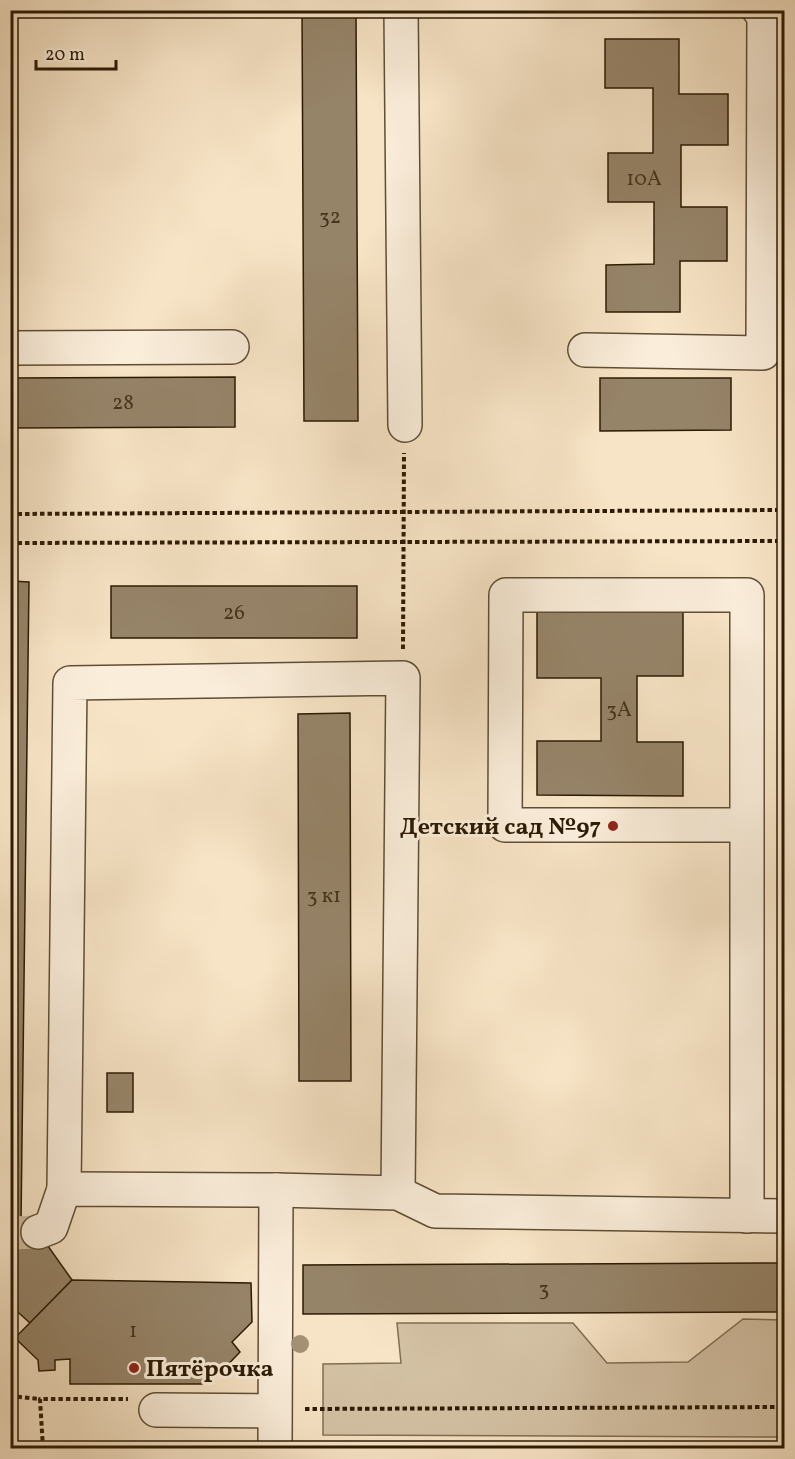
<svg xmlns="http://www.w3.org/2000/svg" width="795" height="1459" viewBox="0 0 795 1459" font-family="Vollkorn,serif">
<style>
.green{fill:#d4c2a5;stroke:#806e54;stroke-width:1.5}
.building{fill:#968469;stroke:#2c1b04;stroke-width:1.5}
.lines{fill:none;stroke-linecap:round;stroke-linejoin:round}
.minor-tunnel{stroke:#cebc9f;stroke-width:33;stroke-dasharray:33 16;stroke-linecap:butt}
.minor-casing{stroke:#5f4d34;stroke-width:36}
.path{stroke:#2c1b04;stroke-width:4;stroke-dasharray:4.5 3;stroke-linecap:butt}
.minor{stroke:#faedda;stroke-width:33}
.tree{fill:#a39176}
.poi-dot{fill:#8f2418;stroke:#faedda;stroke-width:2}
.labels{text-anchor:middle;stroke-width:6;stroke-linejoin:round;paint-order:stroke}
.number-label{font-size:21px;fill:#46351d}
.poi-label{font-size:24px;font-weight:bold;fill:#2c1b04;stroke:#faedda;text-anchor:end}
</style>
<rect width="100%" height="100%" fill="#f7e4c6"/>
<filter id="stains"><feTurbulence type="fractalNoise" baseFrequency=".00333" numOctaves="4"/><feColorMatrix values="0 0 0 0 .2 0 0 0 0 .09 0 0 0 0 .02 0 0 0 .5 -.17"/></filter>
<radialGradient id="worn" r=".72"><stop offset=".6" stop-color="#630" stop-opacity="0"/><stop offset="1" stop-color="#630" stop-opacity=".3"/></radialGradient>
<polygon class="green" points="743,1319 784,1320 784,1437 323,1435 323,1364 401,1363 397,1323 573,1323 607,1363 688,1362"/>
<g class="building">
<polygon points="302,10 356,10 358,421 304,421"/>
<polygon points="605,39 679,39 679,94 728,94 728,145 681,145 681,207 727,207 727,261 680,261 680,312 606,312 606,265 654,264 654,202 608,202 608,153 653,153 653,88 605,88"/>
<polygon points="235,377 235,427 10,428 10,378"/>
<polygon points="600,378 731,378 731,430 600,431"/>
<polygon points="10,581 29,582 21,1223 10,1223"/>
<rect x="111" y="586" width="246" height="52"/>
<polygon points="537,610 683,611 683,676 637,676 637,742 683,742 683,796 537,795 537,741 601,741 601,678 537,678"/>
<polygon points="350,713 351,1081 299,1081 298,714"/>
<rect x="107" y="1073" width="26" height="39"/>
<polygon points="10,1223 38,1223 38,1232 72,1280 30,1323 10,1305"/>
<polygon points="774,1263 784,1263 784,1312 303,1314 303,1265"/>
<polygon points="72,1280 251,1283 252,1322 232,1342 240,1352 217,1376 205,1368 205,1384 70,1384 70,1359 55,1360 55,1370 39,1371 38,1360 15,1338"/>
</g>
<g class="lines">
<polyline class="minor-tunnel" points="10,1233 38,1232"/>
<g class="minor-casing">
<g id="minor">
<polyline points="401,10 405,425"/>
<polyline points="10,348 232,347"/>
<polyline points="585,350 763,353 764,11 759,10"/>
<polyline points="747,825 747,595 506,595 505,825 747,825 747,1216"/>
<polyline points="64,1189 70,683 403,678 398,1193"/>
<polyline points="38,1232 51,1227 64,1189 276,1190 398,1193 435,1211 784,1216"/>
<polyline points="156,1410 274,1411"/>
<polyline points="275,1448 276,1190"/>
</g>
</g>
<g class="path">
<polyline points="10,514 784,510"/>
<polyline points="10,543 784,541"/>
<polyline points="403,649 404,453"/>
<polyline points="10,1396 40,1399"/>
<polyline points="305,1409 784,1407"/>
<polyline points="43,1448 40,1399 128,1399"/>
</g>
<use href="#minor" class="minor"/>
</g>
<circle class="tree" cx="300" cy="1344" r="9"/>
<g class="poi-dot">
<circle cx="613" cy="826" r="6"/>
<circle cx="134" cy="1368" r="6"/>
</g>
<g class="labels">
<g class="number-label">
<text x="644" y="185">10А</text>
<text x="330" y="223">32</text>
<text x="123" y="409">28</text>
<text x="234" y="619">26</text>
<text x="619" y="716">3А</text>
<text x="324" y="902">3 к1</text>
<text x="544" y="1295">3</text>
<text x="133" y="1337">1</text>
</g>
<g class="poi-label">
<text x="601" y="834">Детский сад №97</text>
<text x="146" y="1376" text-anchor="start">Пятёрочка</text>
</g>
</g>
<rect width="795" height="1459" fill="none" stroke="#f7e4c6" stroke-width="36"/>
<rect x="12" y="12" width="771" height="1435" fill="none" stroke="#2c1b04" stroke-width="3"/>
<rect x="18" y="18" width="759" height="1423" fill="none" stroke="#2c1b04" stroke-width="1.5"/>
<path d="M36 60v9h80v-9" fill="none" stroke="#2c1b04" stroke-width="3"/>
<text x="45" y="60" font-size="18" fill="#2c1b04" stroke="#faedda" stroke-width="4.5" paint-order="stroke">20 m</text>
<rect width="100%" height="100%" filter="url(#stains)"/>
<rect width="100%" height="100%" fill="url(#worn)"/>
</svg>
